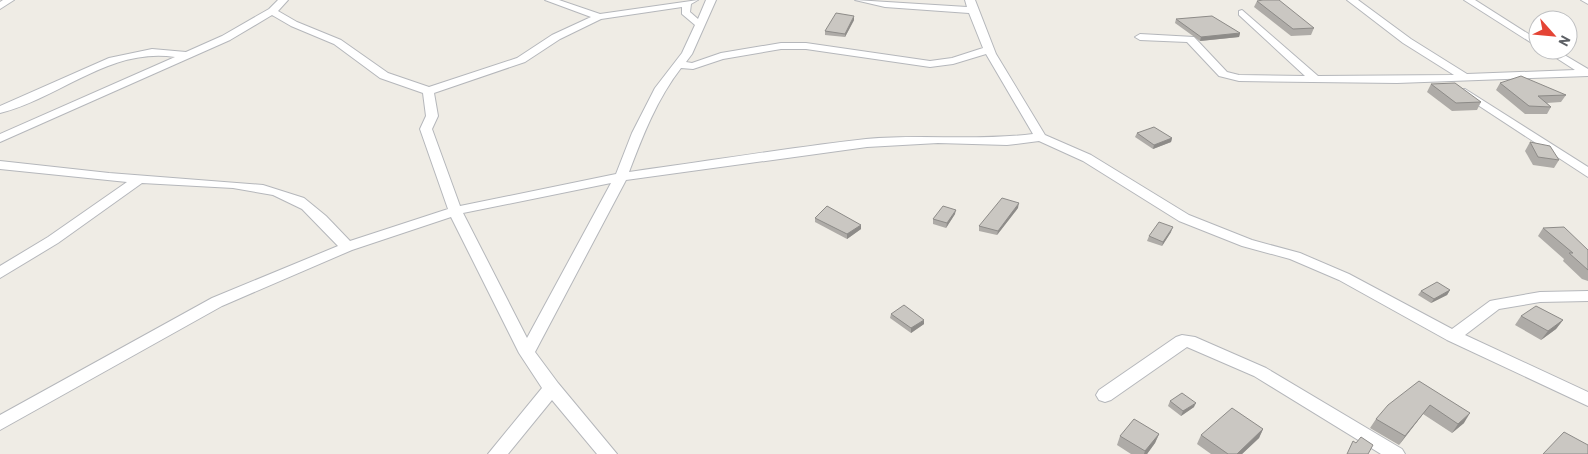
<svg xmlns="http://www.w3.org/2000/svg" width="1588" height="454" viewBox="0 0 1588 454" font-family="Barlow,sans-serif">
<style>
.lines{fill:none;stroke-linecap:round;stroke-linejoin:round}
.minor-casing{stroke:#b5b7bb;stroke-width:2}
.minor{fill:#fff;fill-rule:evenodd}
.wall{fill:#aeaba7}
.shaded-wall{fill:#8d8b88}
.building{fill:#cac7c2;stroke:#8d8b88}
</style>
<rect width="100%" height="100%" fill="#efece5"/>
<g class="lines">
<g class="minor-casing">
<g id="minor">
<polygon points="3,0 14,0 0,9 0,2"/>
<path d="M278 0H288L278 11 297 22 341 40 388 73 429 87 517 58 552 35 591 17 545 0H559L600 14 698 0 691 4 690 12 698 19 706 0H716L692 54 686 62 692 63 721 53 781 43H806L930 61 952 58 983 48 969 13 885 7 855 0 967 7 965 0H975L996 54 1045 135 1091 155 1189 215 1252 240 1300 253 1349 274 1452 329 1490 301 1495 300 1540 292 1588 291V301L1540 302 1499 309 1465 335 1588 392V406L1447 340 1339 280 1290 259 1242 246 1179 221 1083 161 1039 141 1007 145 938 143 867 147 626 180 535 352 558 383 617 454H597L552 400 508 454H488L542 388 519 353 451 217 352 250 222 306 0 430V415L212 298 338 246 302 209 273 195 233 188 142 183 58 243 0 278V266L48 237 127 182 0 169V161L109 173 263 185 304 198 326 216 350 241 448 209 420 129 426 116 423 93 380 78 334 44 291 26 272 15 230 40 0 142V134L175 57C110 47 60 98 0 113V106L109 58 152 49 186 52 222 36 269 9ZM682 7V14L695 25 682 53 655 88 632 133 616 174 460 206 432 129 438 116 434 93 525 62 560 39 601 19ZM781 49H806L930 67 953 64 986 54 1033 134C978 141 922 134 866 139 787 148 708 161 629 172 643 135 657 99 681 68L693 69 723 59ZM611 183 527 338 463 213Z"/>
<polygon points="1347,0 1358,0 1411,39 1467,74 1575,70 1544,50 1556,50 1588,69 1588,76 1397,83 1239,81 1219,76 1187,42 1140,40 1135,37 1140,34 1194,37 1227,72 1239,75 1305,76 1239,15 1239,11 1242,10 1318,76 1454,75 1403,43"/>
<polygon points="1464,0 1475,0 1538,40 1538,47"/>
<polygon points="1581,0 1588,0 1588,4"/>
<polygon points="1465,89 1588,167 1588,177 1461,94 1461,90"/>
<polygon points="1182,335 1195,337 1266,368 1402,449 1405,454 1381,454 1254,376 1187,347 1111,400 1105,402 1099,400 1096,395 1099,390 1176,337"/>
</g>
</g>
<use href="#minor" class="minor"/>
</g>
<g class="wall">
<polygon points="1257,1 1314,28 1311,35 1291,36 1254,7"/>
<polygon points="1176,19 1240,33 1239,37 1200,41 1175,23"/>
<polygon points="854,20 845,37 825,35 825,31"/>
<polygon points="1500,83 1566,95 1561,102 1547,103 1551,107 1547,114 1525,114 1496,90"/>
<polygon points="1431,84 1481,102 1477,110 1452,111 1427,92"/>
<polygon points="1137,133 1172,138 1171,142 1153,149 1135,137"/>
<polygon points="1530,142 1559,160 1554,168 1533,165 1525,151"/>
<polygon points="1018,208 997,235 979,231 979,226"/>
<polygon points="955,214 946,228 933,224 933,219"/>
<polygon points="815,218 861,225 861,229 847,239 815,222"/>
<polygon points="1543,228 1588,250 1588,281 1582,279 1563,261 1564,259 1538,236"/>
<polygon points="1171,232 1162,246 1147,241 1149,236"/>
<polygon points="1450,290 1447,295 1431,303 1418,295 1421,291"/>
<polygon points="891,314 924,324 911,333 890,318"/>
<polygon points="1521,316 1563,320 1556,329 1541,340 1515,325"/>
<polygon points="1419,381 1464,423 1452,433 1423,414 1399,445 1370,428 1376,419"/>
<polygon points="1170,401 1194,407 1181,416 1168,406"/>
<polygon points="1263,429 1259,438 1242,454 1211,454 1197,444 1201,435"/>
<polygon points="1159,434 1155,443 1147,454 1131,454 1117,445 1120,436"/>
</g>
<g class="shaded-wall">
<polygon points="854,16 854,20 845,37 845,34"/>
<polygon points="1240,33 1239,37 1200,41 1201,37"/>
<polygon points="1172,138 1171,142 1153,149 1154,145"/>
<polygon points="1019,203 1018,208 997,235 998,231"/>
<polygon points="956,210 955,214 946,228 947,223"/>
<polygon points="861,225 861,229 847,239 847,234"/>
<polygon points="1173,227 1171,232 1162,246 1163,242"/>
<polygon points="1450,290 1447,295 1431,303 1434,299"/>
<polygon points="924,320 924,324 911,333 911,328"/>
<polygon points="1563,320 1556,329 1541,340 1548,331"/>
<polygon points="1196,403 1194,407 1181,416 1183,411"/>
<polygon points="1430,405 1423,414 1399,445 1405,436"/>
<polygon points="1470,413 1464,423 1452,433 1458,424"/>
<polygon points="1263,429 1259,438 1242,454 1237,454"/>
<polygon points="1159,434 1155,443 1147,454 1144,454 1145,451"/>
</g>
<g class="building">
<polygon points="1263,0 1279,0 1314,28 1293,29 1257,1"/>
<polygon points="836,13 854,16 845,34 825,31"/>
<polygon points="1212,16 1240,33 1201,37 1176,19"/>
<polygon points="1521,76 1566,95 1538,96 1551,107 1529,106 1500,83"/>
<polygon points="1455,83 1481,102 1456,103 1431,84"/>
<polygon points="1154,127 1172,138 1154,145 1137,133"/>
<polygon points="1530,142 1550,146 1559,160 1538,157"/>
<polygon points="1002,198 1019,203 998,231 979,226"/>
<polygon points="827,206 861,225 847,234 815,218"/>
<polygon points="943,206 956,210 947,223 933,219"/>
<polygon points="1159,222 1173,227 1163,242 1149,236"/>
<polygon points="1564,227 1588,250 1588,270 1569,253 1573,253 1543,228"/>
<polygon points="1437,282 1450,290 1434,299 1421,291"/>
<polygon points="904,305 924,320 911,328 891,314"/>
<polygon points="1536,306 1563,320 1548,331 1521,316"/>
<polygon points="1419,381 1470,413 1458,424 1430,405 1405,436 1376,419 1388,405"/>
<polygon points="1182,393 1196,403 1183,411 1170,401"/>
<polygon points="1232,408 1263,429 1237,454 1228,454 1201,435"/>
<polygon points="1134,419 1159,434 1145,451 1120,436"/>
<polygon points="1564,432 1588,445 1588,454 1543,454"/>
<polygon points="1361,437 1373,445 1368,454 1347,454 1353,441 1356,443"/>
</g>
<g transform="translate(1553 35) rotate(117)"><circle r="24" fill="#ffffff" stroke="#bebfc1"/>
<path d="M0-4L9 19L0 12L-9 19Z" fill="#e44435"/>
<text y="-8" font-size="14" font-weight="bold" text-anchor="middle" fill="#5d6065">N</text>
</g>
</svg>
